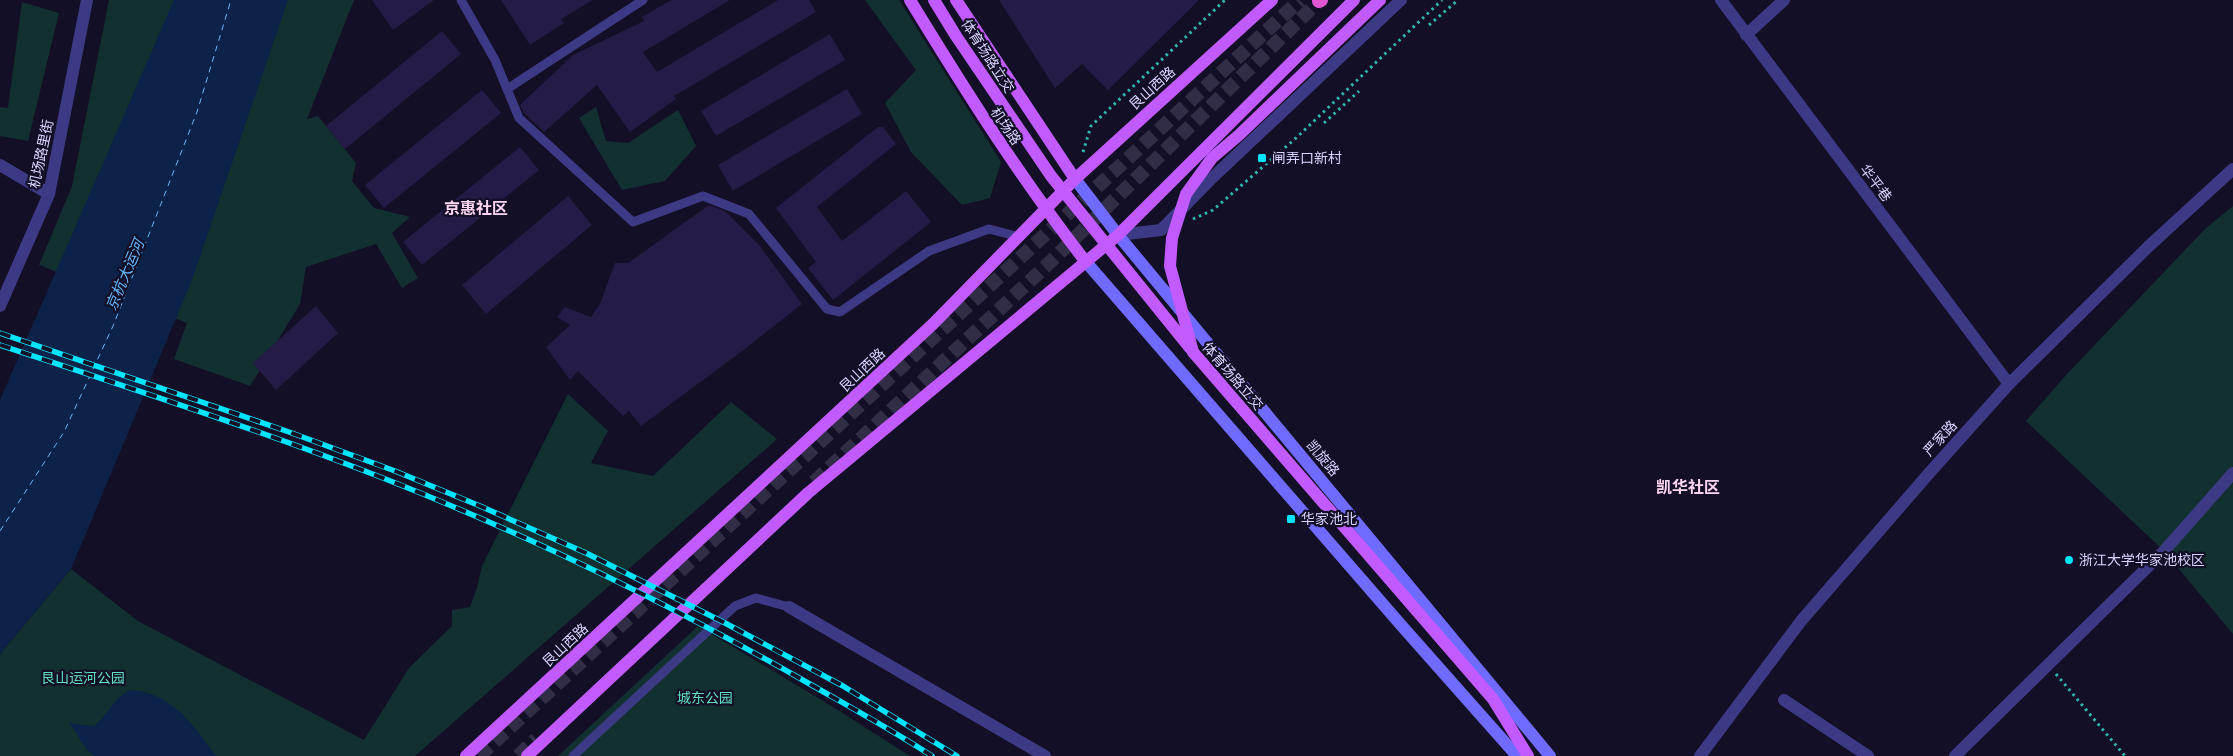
<svg xmlns="http://www.w3.org/2000/svg" width="2233" height="756" viewBox="0 0 2233 756" font-family="'Asap Condensed','Noto Sans SC',sans-serif">
<style>
.green{fill:#12302f}
.water{fill:#0c2248}
.lines{fill:none;stroke-linecap:round;stroke-linejoin:round}
.ferry{stroke:#62b6ff;stroke-width:1;stroke-dasharray:6 5;stroke-linecap:butt}
.building{fill:#241b47}
.trunk-tunnel{stroke:#312d47;stroke-width:14;stroke-dasharray:14 7;stroke-linecap:butt}
.path{stroke:#2fb8b0;stroke-width:3;stroke-dasharray:2.5 4;stroke-linecap:butt}
.service{stroke:#3d3a85;stroke-width:9}
.minor{stroke:#3d3a85;stroke-width:12}
.tertiary{stroke:#3d3a85;stroke-width:12}
.secondary{stroke:#6f6bff;stroke-width:12}
.primary{stroke:#c25bff;stroke-width:12}
.trunk{stroke:#e055d1;stroke-width:14}
.rail-casing{stroke:#00e5ff;stroke-width:5.5}
.rail{stroke:#130f26;stroke-width:4;stroke-dasharray:11;stroke-linecap:butt}
.primary-bridge{stroke:#c25bff;stroke-width:12}
.poi-dot{fill:#00e5ff;stroke:#130f26;stroke-width:2}
.labels{text-anchor:middle;stroke-width:4.5;stroke-linejoin:round;paint-order:stroke}
.street-label{font-size:14px;fill:#d9d4ff;stroke:#130f26}
.poi-label{font-size:14px;fill:#d9d4ff;stroke:#130f26;text-anchor:start}
.park-label{font-size:14px;fill:#5fe0c0;stroke:#130f26}
.water-label{font-size:15px;font-style:italic;fill:#62b6ff;stroke:#130f26}
.quarter-label{font-size:16px;font-weight:bold;fill:#ffd6f0;stroke:#130f26}
</style>
<rect width="100%" height="100%" fill="#130f26"/>
<g class="green">
<polygon points="109,0 354,0 307,119 318,116 356,163 352,181 374,208 410,217 392,233 418,278 402,288 376,244 306,267 300,304 250,386 174,359 187,323 39,265 72,186"/>
<polygon points="865,0 899,0 1001,162 990,198 962,205 911,152 885,103 916,70"/>
<polygon points="22,2 59,13 28,141 0,136 0,107 8,108"/>
<polygon points="596,107 606,141 628,143 678,110 696,146 665,181 622,190 579,118"/>
<polygon points="2233,206 2233,634 2164,551 2026,421 2067,374 2205,229"/>
<polygon points="568,394 608,431 591,463 653,476 731,402 777,439 415,756 0,756 0,654 71,569 138,621 364,740 409,668 452,626 452,610 470,607 477,588 482,566"/>
<polygon points="698,626 830,705 910,756 558,756"/>
</g>
<g class="water">
<polygon points="174,0 288,0 192,280 71,569 0,654 0,400"/>
<path d="M129 690C170 691 194 725 216 756H94C83 748 78 734 69 723L94 726C108 714 112 701 129 690Z"/>
</g>
<g class="lines">
<polyline class="ferry" points="0,531 64,432 113,326 197,112 231,0"/>
</g>
<g class="building">
<polygon points="372,0 434,0 393,30"/>
<polygon points="501,0 593,0 561,19 564,23 530,45"/>
<polygon points="671,0 730,0 643,52 657,72 778,0 809,0 816,12 674,96 676,99 630,132 597,85 544,132 524,113 520,105 573,55 644,21 642,17"/>
<polygon points="999,0 1199,0 1108,90 1082,64 1055,88"/>
<polygon points="442,31 461,54 345,149 326,126"/>
<polygon points="830,34 845,60 716,136 701,111"/>
<polygon points="847,89 862,114 733,191 718,165"/>
<polygon points="482,90 501,113 384,208 365,185"/>
<polygon points="878,127 883,127 896,144 817,207 842,241 906,191 931,222 833,300 808,268 816,262 776,208"/>
<polygon points="520,147 539,170 422,265 403,242"/>
<polygon points="568,196 592,225 486,314 462,285"/>
<polygon points="709,205 725,211 760,246 802,304 741,352 641,426 629,411 623,416 578,371 570,380 546,347 570,325 557,317 565,307 591,317 600,304 615,263 628,263"/>
<polygon points="316,306 338,333 276,390 253,363"/>
</g>
<g class="lines">
<g class="trunk-tunnel">
<polyline points="814,482 1046,266 1319,1"/>
<polyline points="479,756 1300,0"/>
<polyline points="518,756 536,739"/>
</g>
<g class="path">
<polyline points="1429,25 1458,0"/>
<polyline points="1324,123 1359,91"/>
<polyline points="1083,152 1091,126 1225,0"/>
<polyline points="1193,219 1213,210 1296,138 1442,0"/>
<polyline points="2056,674 2125,756"/>
</g>
<g class="service">
<polyline points="461,0 495,60 519,118 633,222 703,196 749,214 827,309 840,312 929,251 989,229 1019,237"/>
<polyline points="507,89 643,0"/>
<polyline points="573,756 735,606 756,598 789,607"/>
</g>
<g class="minor">
<polyline points="1721,0 2009,384"/>
<polyline points="1746,35 1784,0"/>
<polyline points="0,165 49,194"/>
<polyline points="1118,235 1161,230 1210,180 1401,0"/>
<polyline points="0,306 49,194 87,0"/>
<polyline points="789,607 1045,756"/>
<polyline points="1784,700 1868,756"/>
<polyline points="1955,756 2164,551 2233,473"/>
</g>
<polyline class="tertiary" points="1700,756 1801,621 1931,471 2009,384 2149,246 2233,169"/>
<g class="secondary">
<polyline points="1075,179 1118,235 1550,756"/>
<polyline points="1086,262 1401,625 1517,756"/>
</g>
<g class="primary">
<path d="M910 0C965 90 1021 179 1086 262"/>
<polyline points="956,0 1075,179"/>
<polyline points="1193,352 1493,699 1528,756"/>
<polyline points="466,756 933,324 1075,179 1272,0"/>
<polyline points="527,756 808,493 1118,235 1354,0"/>
</g>
<polyline class="trunk" points="1319,1 1321,0"/>
<g class="rail-casing">
<g id="rail">
<polyline points="0,333 289,432 395,471 480,506 586,553 725,623 843,686 957,756"/>
<path d="M0 345C130 388 260 430 388 480 533 537 673 606 808 683 850 707 892 730 932 756"/>
</g>
</g>
<use href="#rail" class="rail"/>
<g class="primary-bridge">
<polyline points="934,0 956,36 1051,176 1190,348"/>
<polyline points="1193,352 1170,266 1172,238 1186,194 1212,158 1239,135 1380,0"/>
</g>
</g>
<g class="poi-dot">
<rect x="1257" y="153" width="10" height="10" rx="2.5"/>
<rect x="1286" y="514" width="10" height="10" rx="2.5"/>
<circle cx="2069" cy="560" r="5"/>
</g>
<g class="labels">
<g class="street-label">
<text transform="translate(988 56) rotate(57)" y="5">体育场路立交</text>
<text transform="translate(1152 88) rotate(-42)" y="5">艮山西路</text>
<text transform="translate(1006 126) rotate(56)" y="5">机场路</text>
<text transform="translate(41 154) rotate(-78)" y="5">机场路里街</text>
<text transform="translate(1876 183) rotate(53)" y="5">华平巷</text>
<text transform="translate(862 370) rotate(-43)" y="5">艮山西路</text>
<text transform="translate(1233 376) rotate(49)" y="5">体育场路立交</text>
<text transform="translate(1940 438) rotate(-48)" y="5">严家路</text>
<text transform="translate(1323 458) rotate(50)" y="5">凯旋路</text>
<text transform="translate(565 645) rotate(-43)" y="5">艮山西路</text>
</g>
<g class="poi-label">
<text x="1272" y="163">闸弄口新村</text>
<text x="1301" y="524">华家池北</text>
<text x="2079" y="565">浙江大学华家池校区</text>
</g>
<g class="park-label">
<text x="83" y="683">艮山运河公园</text>
<text x="705" y="703">城东公园</text>
</g>
<g class="water-label">
<text transform="translate(125 275) rotate(-67)" y="5">京杭大运河</text>
</g>
<g class="quarter-label">
<text x="476" y="214">京惠社区</text>
<text x="1688" y="493">凯华社区</text>
</g>
</g>
</svg>
